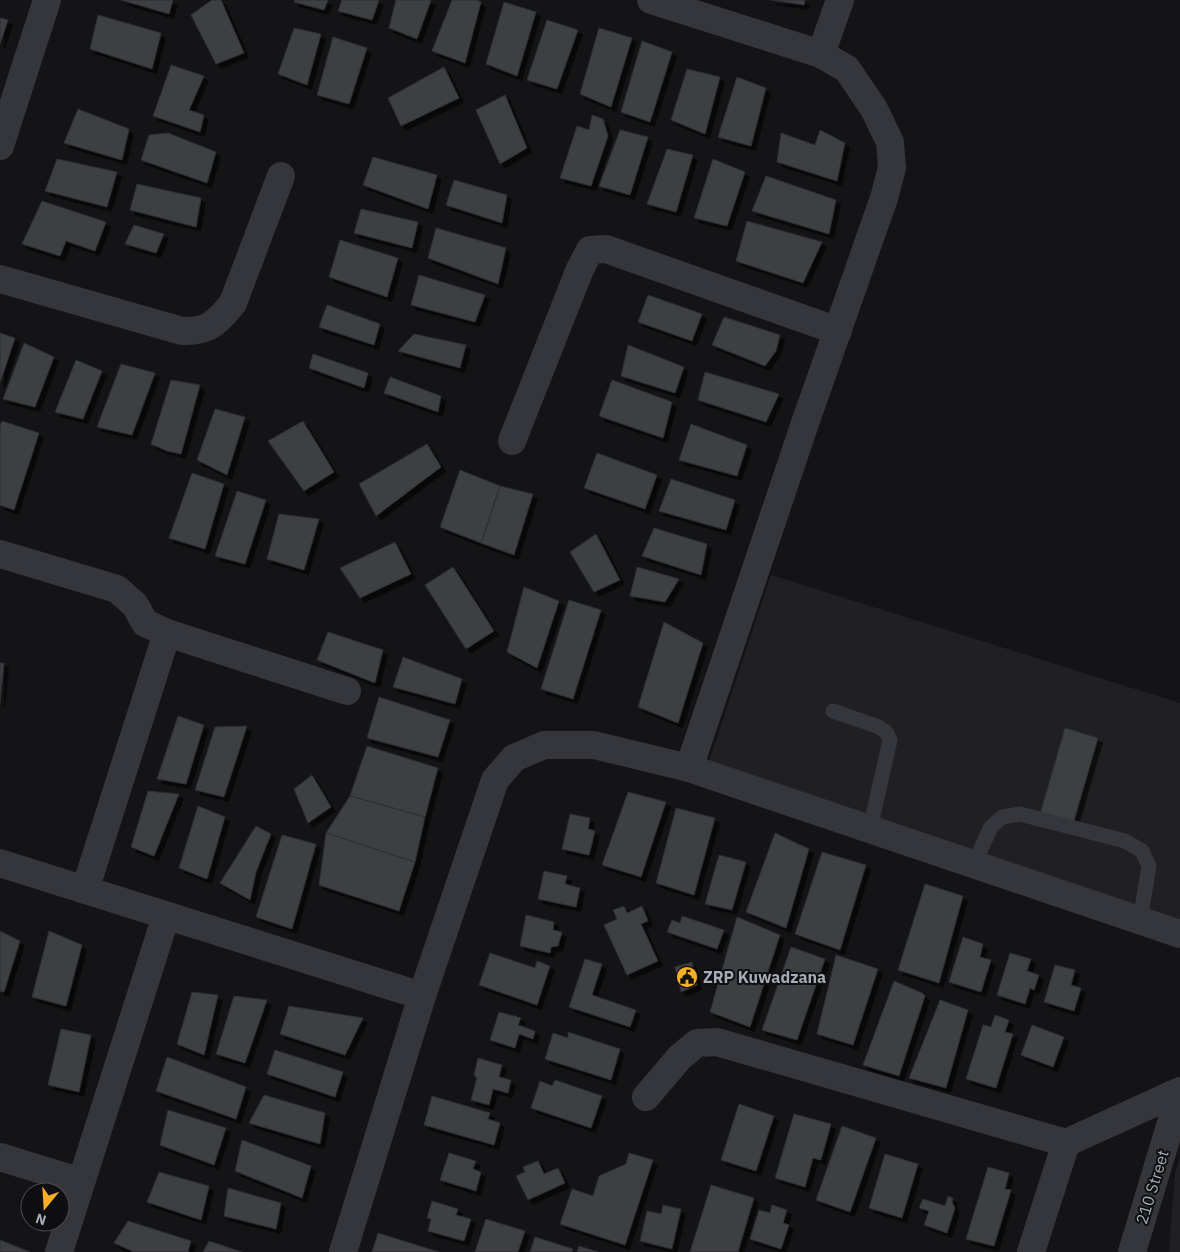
<svg xmlns="http://www.w3.org/2000/svg" width="1180" height="1252" viewBox="0 0 1180 1252" font-family="'IBM Plex Sans',sans-serif">
<style>
.built{fill:#202023}
.building{fill:#3e3f43;stroke:#2e2e32;filter:url(#shadow)}
.lines{fill:none;stroke-linecap:round;stroke-linejoin:round}
.lane{stroke:#35363b;stroke-width:15}
.street{stroke:#35363b;stroke-width:28}
.labels{text-anchor:middle;stroke-width:4;stroke-linejoin:round;paint-order:stroke}
.poi-label{font-size:16px;font-weight:bold;fill:#a5abb7;stroke:#0f0f11;text-anchor:start}
.street-label{font-size:16px;fill:#a5abb7;stroke:#0f0f11}
</style>
<defs>
<filter id="shadow"><feDropShadow dx="4.5" dy="4.5" stdDeviation="0" flood-color="#0009"/></filter>
</defs>
<rect width="100%" height="100%" fill="#141416"/>
<g class="built">
<polygon points="771,575 1180,703 1180,922 709,762"/>
<polygon points="1180,1157 1180,1252 1169,1252 1175,1174"/>
</g>
<g class="building">
<polygon points="121,0 173,0 169,14"/>
<polygon points="212,0 221,0 244,53 216,64 191,15"/>
<polygon points="295,0 328,0 324,10 294,2"/>
<polygon points="342,0 379,0 372,20 338,11"/>
<polygon points="396,0 431,0 417,39 389,28"/>
<polygon points="452,0 477,0 481,2 465,63 432,51"/>
<polygon points="771,0 805,0 804,5"/>
<polygon points="504,2 536,12 517,76 486,64"/>
<polygon points="98,15 161,33 152,69 90,49"/>
<polygon points="0,18 8,20 0,44"/>
<polygon points="547,20 578,30 557,89 527,80"/>
<polygon points="294,28 321,34 307,85 278,74"/>
<polygon points="599,28 632,38 611,107 580,94"/>
<polygon points="333,37 367,48 349,104 317,95"/>
<polygon points="642,41 672,52 650,122 621,112"/>
<polygon points="171,65 204,76 189,110 204,115 200,132 153,116"/>
<polygon points="444,67 459,98 401,126 388,98"/>
<polygon points="687,69 720,77 705,134 671,120"/>
<polygon points="737,77 766,88 751,146 718,137"/>
<polygon points="505,95 527,148 500,164 476,110"/>
<polygon points="78,109 129,129 122,160 64,143"/>
<polygon points="592,115 603,119 608,136 591,186 560,178 577,126 589,130"/>
<polygon points="620,130 648,137 630,195 599,186"/>
<polygon points="820,130 845,143 837,181 777,162 781,133 815,145"/>
<polygon points="168,133 216,152 207,183 141,160 149,135"/>
<polygon points="667,149 693,155 676,212 647,204"/>
<polygon points="373,157 437,175 428,209 363,185"/>
<polygon points="57,159 117,172 107,207 45,191"/>
<polygon points="713,159 745,172 727,226 694,218"/>
<polygon points="766,176 836,200 829,234 752,211"/>
<polygon points="454,180 507,195 502,223 446,205"/>
<polygon points="137,184 201,198 196,227 130,210"/>
<polygon points="42,201 106,222 95,251 66,241 60,256 22,244"/>
<polygon points="361,209 418,222 412,248 354,233"/>
<polygon points="747,221 822,242 803,283 736,261"/>
<polygon points="134,225 164,234 156,253 125,244"/>
<polygon points="436,228 506,248 498,284 428,258"/>
<polygon points="340,240 398,258 387,297 329,277"/>
<polygon points="419,275 485,295 475,322 411,305"/>
<polygon points="648,295 702,314 692,341 638,322"/>
<polygon points="327,305 380,324 374,345 319,327"/>
<polygon points="724,317 780,335 776,351 765,366 712,345"/>
<polygon points="0,333 15,338 0,383"/>
<polygon points="414,334 466,345 460,368 398,351"/>
<polygon points="24,343 54,357 35,407 3,399"/>
<polygon points="628,345 684,367 675,393 621,376"/>
<polygon points="313,354 368,373 364,388 309,368"/>
<polygon points="76,360 102,371 83,419 55,412"/>
<polygon points="121,364 155,373 132,435 97,427"/>
<polygon points="705,372 779,394 766,422 698,400"/>
<polygon points="390,377 441,396 438,412 384,393"/>
<polygon points="171,380 200,385 181,454 167,451 151,444"/>
<polygon points="612,380 672,402 663,438 599,416"/>
<polygon points="215,409 245,417 227,475 197,460"/>
<polygon points="2,421 39,433 14,510 0,505 0,426"/>
<polygon points="303,421 334,472 304,491 268,441"/>
<polygon points="691,424 747,445 737,476 679,460"/>
<polygon points="427,444 441,467 376,516 359,484"/>
<polygon points="597,453 657,475 645,509 584,488"/>
<polygon points="460,470 500,486 481,543 440,527"/>
<polygon points="192,473 224,484 205,549 169,538"/>
<polygon points="671,479 735,500 726,530 659,511"/>
<polygon points="500,486 533,494 514,555 481,543"/>
<polygon points="237,491 266,500 245,564 215,556"/>
<polygon points="279,514 319,519 304,570 267,559"/>
<polygon points="654,528 707,544 701,575 642,556"/>
<polygon points="596,534 620,580 594,592 570,552"/>
<polygon points="395,542 411,574 360,598 340,568"/>
<polygon points="453,567 494,631 466,649 425,585"/>
<polygon points="637,567 679,579 665,602 630,596"/>
<polygon points="524,587 559,601 537,668 507,652"/>
<polygon points="569,600 601,610 573,699 541,689"/>
<polygon points="664,622 703,643 678,723 638,707"/>
<polygon points="328,632 383,650 375,683 317,660"/>
<polygon points="403,657 462,679 455,704 393,687"/>
<polygon points="0,663 4,663 0,703"/>
<polygon points="379,697 450,720 438,757 367,738"/>
<polygon points="178,716 204,725 186,784 157,779"/>
<polygon points="247,726 224,797 195,790 215,727"/>
<polygon points="1065,728 1098,738 1073,824 1040,814"/>
<polygon points="367,746 438,768 425,817 350,796"/>
<polygon points="312,775 331,807 308,823 294,789"/>
<polygon points="148,791 179,794 154,856 131,847"/>
<polygon points="628,792 666,802 641,877 602,865"/>
<polygon points="350,796 425,817 415,862 326,833"/>
<polygon points="198,806 225,817 207,879 179,868"/>
<polygon points="676,808 715,818 694,895 656,883"/>
<polygon points="570,814 590,818 588,829 595,831 589,855 562,849"/>
<polygon points="256,826 271,834 256,872 250,900 220,883"/>
<polygon points="326,833 415,862 399,911 319,885"/>
<polygon points="775,833 809,849 786,928 746,912"/>
<polygon points="282,835 316,844 292,929 256,917"/>
<polygon points="822,852 866,865 840,950 795,934"/>
<polygon points="719,855 746,862 732,910 705,904"/>
<polygon points="544,871 567,876 565,884 580,888 576,907 538,899"/>
<polygon points="925,884 963,896 939,983 898,970"/>
<polygon points="624,906 627,913 642,906 648,921 641,924 658,961 627,975 604,925 617,919 613,910"/>
<polygon points="526,915 554,922 553,930 562,932 558,946 551,947 550,953 520,946"/>
<polygon points="682,916 724,930 717,949 667,932 672,920 680,923"/>
<polygon points="737,917 780,935 750,1027 710,1012"/>
<polygon points="0,931 20,941 4,992 0,991"/>
<polygon points="49,931 82,945 66,1006 32,997"/>
<polygon points="963,937 983,944 980,957 991,960 981,992 949,982"/>
<polygon points="791,947 825,959 797,1040 762,1030"/>
<polygon points="490,953 535,968 537,961 550,966 537,1005 479,985"/>
<polygon points="1010,953 1031,959 1027,971 1039,975 1034,990 1030,988 1025,1004 997,995"/>
<polygon points="836,955 878,969 853,1045 817,1034"/>
<polygon points="585,959 602,964 592,995 636,1010 630,1027 569,1007"/>
<polygon points="692,962 697,985 681,992 675,967"/>
<polygon points="1055,965 1075,970 1071,985 1081,988 1074,1011 1044,1002"/>
<polygon points="894,981 922,993 925,996 899,1076 863,1065"/>
<polygon points="192,992 218,995 204,1055 177,1044"/>
<polygon points="234,996 267,1000 245,1063 216,1054"/>
<polygon points="940,1000 968,1010 946,1088 909,1078"/>
<polygon points="289,1006 363,1018 345,1055 280,1034"/>
<polygon points="499,1012 521,1018 518,1025 535,1031 533,1039 519,1034 515,1048 490,1040"/>
<polygon points="995,1015 1009,1020 1005,1032 1013,1034 996,1088 966,1079 983,1025 991,1027"/>
<polygon points="1032,1025 1064,1037 1053,1067 1021,1055"/>
<polygon points="61,1029 91,1035 79,1092 48,1085"/>
<polygon points="568,1032 620,1049 611,1080 545,1059 553,1033 568,1038"/>
<polygon points="275,1050 343,1072 335,1097 267,1074"/>
<polygon points="167,1057 246,1087 236,1119 156,1091"/>
<polygon points="478,1058 502,1065 499,1077 511,1080 508,1093 493,1089 489,1105 471,1100 477,1078 474,1075"/>
<polygon points="555,1080 602,1096 591,1128 531,1108 540,1081 552,1086"/>
<polygon points="264,1095 325,1113 320,1144 249,1123"/>
<polygon points="432,1096 490,1113 488,1119 500,1123 494,1145 424,1125"/>
<polygon points="739,1104 774,1116 756,1171 721,1160"/>
<polygon points="168,1110 226,1128 214,1165 160,1145"/>
<polygon points="794,1114 831,1124 821,1160 813,1158 805,1187 775,1178"/>
<polygon points="842,1126 876,1138 850,1212 816,1200"/>
<polygon points="242,1140 311,1166 302,1198 235,1171"/>
<polygon points="449,1153 476,1161 473,1169 481,1172 476,1191 440,1180"/>
<polygon points="629,1153 653,1160 625,1245 560,1224 572,1189 593,1196 599,1176 626,1164"/>
<polygon points="885,1154 918,1164 902,1218 869,1208"/>
<polygon points="538,1161 544,1174 558,1168 565,1183 528,1200 516,1176 525,1172 523,1167"/>
<polygon points="988,1167 1009,1173 1005,1189 1011,1190 994,1246 966,1239"/>
<polygon points="159,1172 209,1186 201,1220 147,1202"/>
<polygon points="711,1185 754,1198 738,1252 690,1252"/>
<polygon points="228,1188 281,1203 276,1229 224,1216"/>
<polygon points="948,1196 953,1198 952,1202 955,1208 947,1233 924,1225 929,1211 919,1208 923,1199 945,1206"/>
<polygon points="432,1201 458,1209 456,1215 471,1219 464,1241 428,1231 431,1219 427,1218"/>
<polygon points="663,1205 681,1209 672,1249 640,1241 647,1211 661,1214"/>
<polygon points="772,1205 787,1210 783,1223 789,1225 781,1249 750,1239 759,1210 770,1213"/>
<polygon points="486,1219 525,1231 518,1252 475,1252"/>
<polygon points="128,1221 191,1241 188,1252 134,1252 114,1243"/>
<polygon points="378,1233 439,1252 372,1252"/>
<polygon points="535,1237 573,1249 572,1252 530,1252"/>
<polygon points="0,1240 30,1252 0,1252"/>
<polygon points="209,1241 242,1252 203,1252"/>
<polygon points="579,1246 598,1252 577,1252"/>
</g>
<g class="lines">
<g class="lane">
<polyline points="833,711 879,727 886,732 890,740 870,829"/>
<polyline points="974,864 991,827 1002,817 1020,814 1125,841 1142,851 1149,866 1140,920"/>
</g>
<g class="street">
<polyline points="651,0 821,54 847,69 874,109 890,142 892,168 884,198 804,426 689,768"/>
<polyline points="821,54 840,0"/>
<polyline points="0,146 47,0"/>
<path d="M0 279 182 331C208 332 217 323 233 303L281 176"/>
<polyline points="512,441 580,269 590,250 606,249 838,331"/>
<polyline points="0,554 117,589 135,605 145,623 167,633 347,691"/>
<polyline points="0,863 422,996 495,780 514,758 544,745 594,745 689,768 1180,934"/>
<polyline points="85,890 167,633"/>
<polyline points="646,1097 680,1057 697,1043 717,1042 1066,1143"/>
<polyline points="0,1157 81,1182"/>
<polyline points="59,1252 166,916"/>
<polyline points="343,1252 422,996"/>
<polyline points="1031,1252 1066,1143 1180,1091"/>
<polyline points="1132,1252 1180,1093"/>
</g>
</g>
<defs>
<g id="civic-disc" transform="scale(1.125)"><circle r="9.5" fill="#faae28" stroke="#0f0f11"/><path d="M-.6-6.5H3V-4.5H.6V-3L4-1V1h2V6H-6V1h2V-1L-.6-3ZM-1.2 2.5V6h2.4V2.5Z" fill="#111"/></g>
</defs>
<g fill-rule="evenodd">
<use href="#civic-disc" x="687" y="977"/>
</g>
<g class="labels">
<g class="poi-label">
<text x="703" y="983">ZRP Kuwadzana</text>
</g>
<g class="street-label">
<text transform="translate(1152 1187) rotate(-73)" y="6">210 Street</text>
</g>
</g>
<g transform="translate(45 1207) rotate(198)"><circle r="24" fill="#0f0f11" stroke="#4b4d53"/>
<path d="M0-4L9 19L0 12L-9 19Z" fill="#faae28"/>
<text y="-8" font-size="14" font-weight="bold" text-anchor="middle" fill="#a5abb7">N</text>
</g>
</svg>
